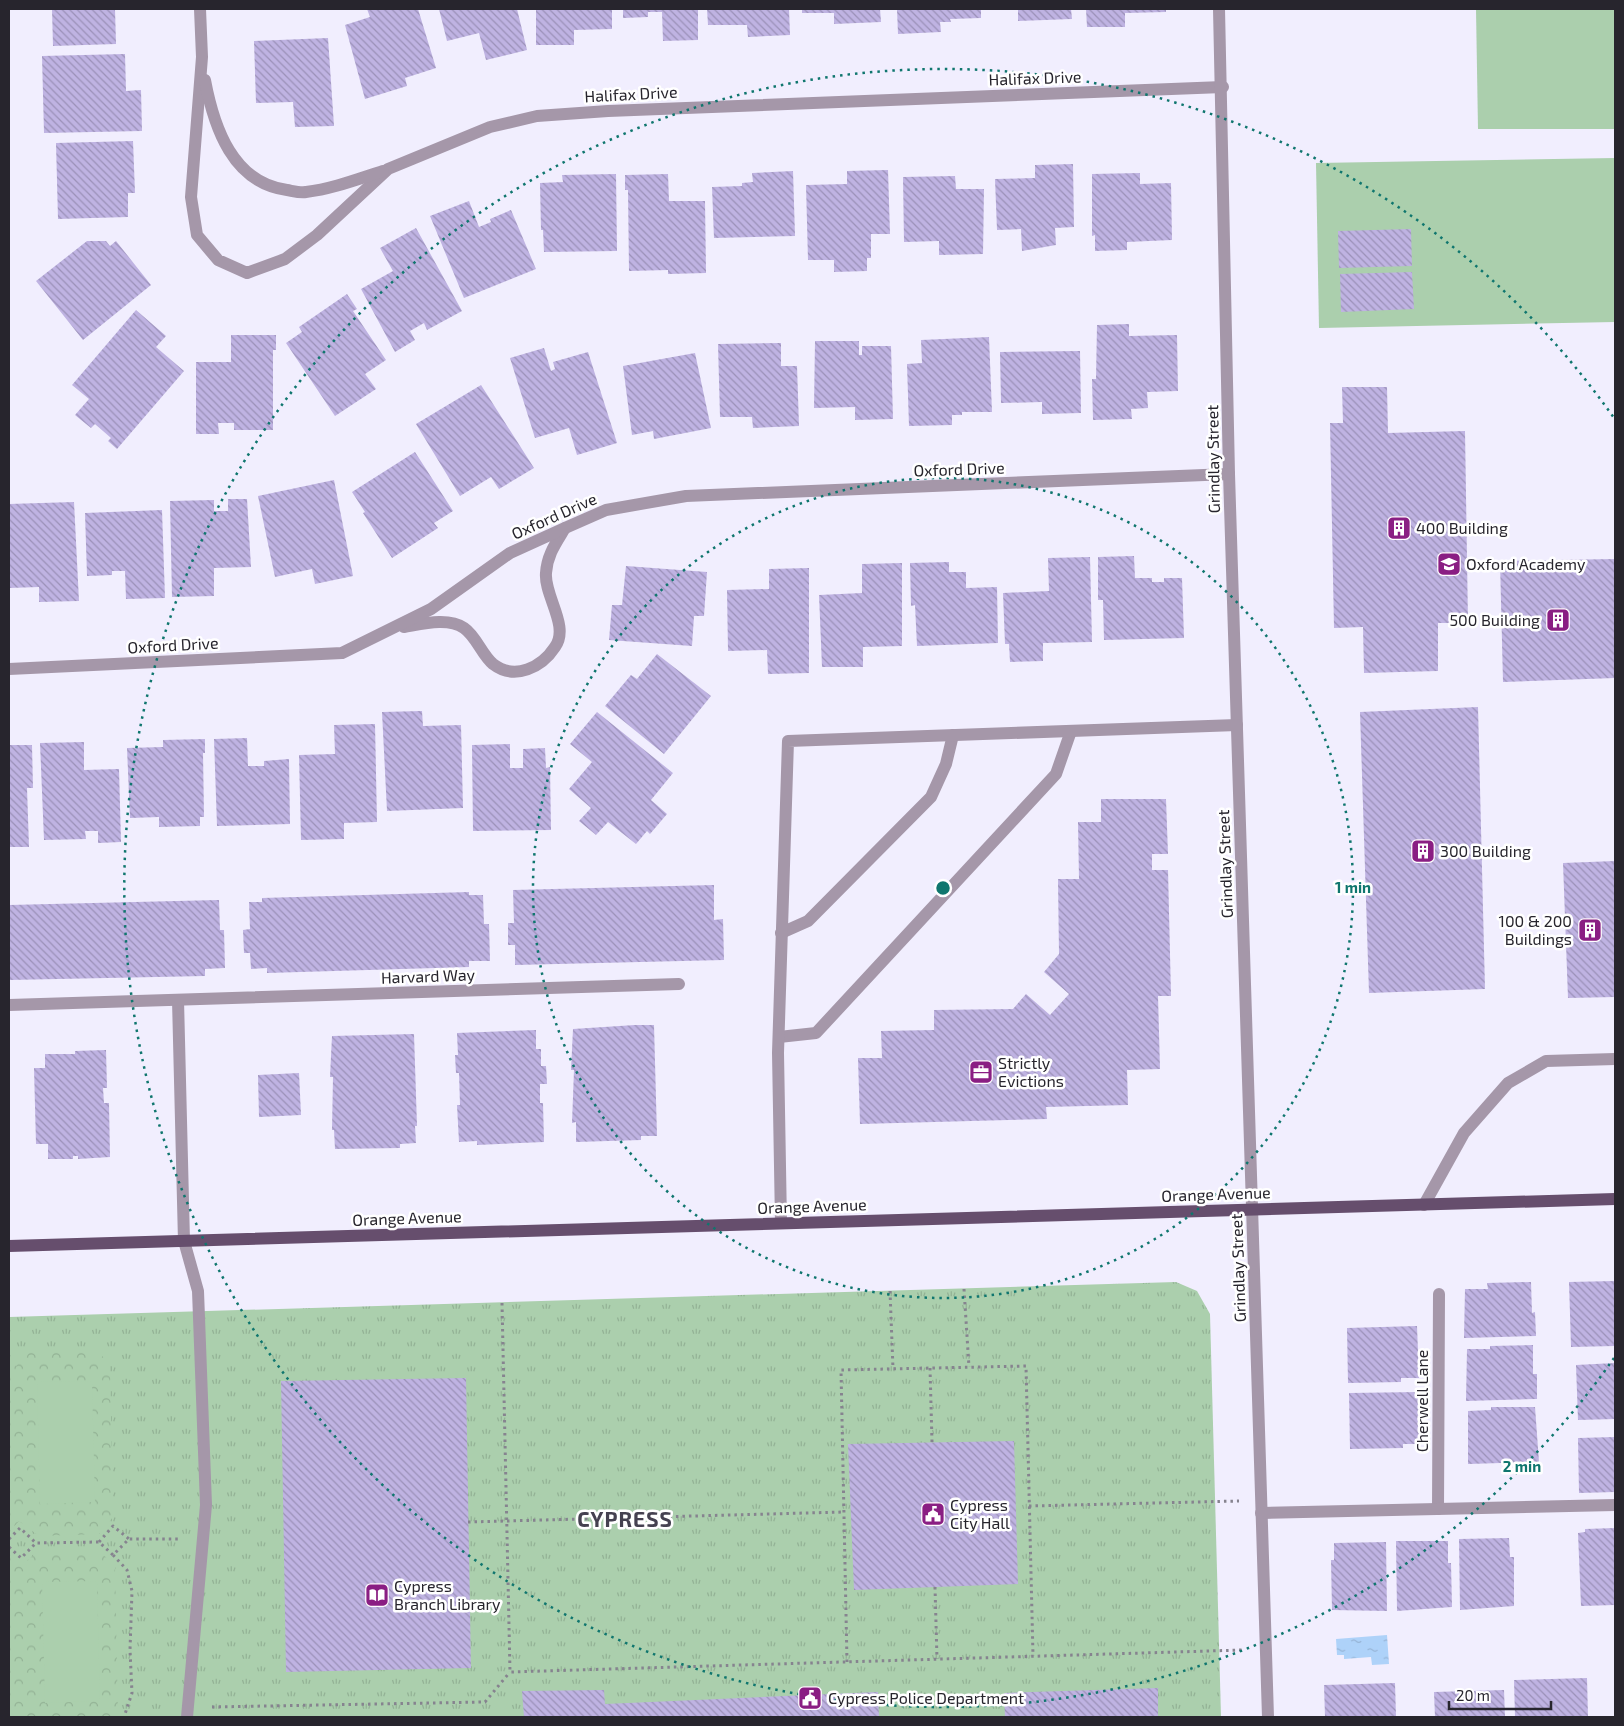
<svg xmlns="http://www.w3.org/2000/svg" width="1624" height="1726" viewBox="0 0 1624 1726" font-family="'Exo 2',sans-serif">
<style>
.grass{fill:url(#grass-tufts)}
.forest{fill:url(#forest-crowns)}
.garden{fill:#abcfad}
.water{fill:url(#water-ripples)}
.building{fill:url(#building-back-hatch)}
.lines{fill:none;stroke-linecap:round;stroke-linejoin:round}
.path{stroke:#86838f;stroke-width:3;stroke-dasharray:2.5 4;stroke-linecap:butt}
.minor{stroke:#a597a9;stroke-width:12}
.major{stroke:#664e6d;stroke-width:12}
.ring{fill:none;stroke:#0f766e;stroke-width:2.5;stroke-dasharray:2.5 5}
.labels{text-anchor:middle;stroke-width:5;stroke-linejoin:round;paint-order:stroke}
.street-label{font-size:16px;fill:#27252d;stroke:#fff}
.poi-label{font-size:16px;fill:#27252d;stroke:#fff;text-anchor:start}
.district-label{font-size:21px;font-weight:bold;letter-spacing:1px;fill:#454150;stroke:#fff}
.centre{fill:#0f766e;stroke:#fff;stroke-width:2.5}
.ring-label{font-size:15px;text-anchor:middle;font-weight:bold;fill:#0f766e;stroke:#fff;stroke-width:5;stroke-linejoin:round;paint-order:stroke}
</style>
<defs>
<pattern id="grass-tufts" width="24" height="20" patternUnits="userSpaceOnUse" patternTransform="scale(1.25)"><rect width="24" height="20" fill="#abcfad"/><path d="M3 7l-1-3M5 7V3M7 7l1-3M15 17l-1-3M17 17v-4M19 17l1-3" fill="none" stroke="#93b295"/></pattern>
<pattern id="forest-crowns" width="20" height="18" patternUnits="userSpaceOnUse" patternTransform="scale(1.25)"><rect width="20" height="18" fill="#abcfad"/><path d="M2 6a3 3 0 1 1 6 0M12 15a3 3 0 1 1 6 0" fill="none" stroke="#93b295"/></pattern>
<pattern id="water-ripples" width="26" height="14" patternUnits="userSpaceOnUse" patternTransform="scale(1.25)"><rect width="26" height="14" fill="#aed2f9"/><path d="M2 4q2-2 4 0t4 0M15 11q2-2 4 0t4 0" fill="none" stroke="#96b4d6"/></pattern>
<pattern id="building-back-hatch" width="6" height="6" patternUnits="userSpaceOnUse" patternTransform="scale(1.25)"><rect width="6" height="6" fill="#bfb3e2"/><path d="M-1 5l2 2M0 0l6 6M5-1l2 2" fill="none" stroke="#9b91b8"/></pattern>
</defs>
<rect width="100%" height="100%" fill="#f1eefe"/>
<polygon class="grass" points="1176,1282 1197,1291 1210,1314 1221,1717 9,1717 9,1317"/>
<g class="forest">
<polygon points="96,1349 110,1365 113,1517 99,1534 39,1536 19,1521 9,1532 9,1358 16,1366 31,1351"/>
<polygon points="99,1550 115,1567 118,1717 9,1717 9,1554 22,1565 38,1551"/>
</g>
<g class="garden">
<polygon points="1476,9 1615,9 1615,129 1478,129"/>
<polygon points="1615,158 1615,322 1319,328 1316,163"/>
<polygon points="92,1381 95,1502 40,1504 37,1382"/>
<polygon points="97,1581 100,1701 45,1703 42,1582"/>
</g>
<polygon class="water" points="1387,1635 1389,1664 1372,1665 1371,1657 1344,1659 1344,1655 1337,1655 1336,1639"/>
<g class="building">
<polygon points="52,9 115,9 116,44 53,46"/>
<polygon points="367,9 418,9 436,68 405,78 407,86 365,99 345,25 370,17"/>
<polygon points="439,9 517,9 527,50 486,60 479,33 447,41"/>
<polygon points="536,9 612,9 612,29 574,30 574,45 536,45"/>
<polygon points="623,9 698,9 698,40 663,41 662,12 648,12 648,17 623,18"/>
<polygon points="707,9 789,9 790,35 748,37 747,25 708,25"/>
<polygon points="802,9 880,9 881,22 834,24 834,13 802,13"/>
<polygon points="897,9 981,9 981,18 950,19 951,22 940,22 941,32 898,34"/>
<polygon points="1018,9 1071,9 1072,19 1018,21"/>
<polygon points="1086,9 1166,9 1166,12 1125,13 1125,27 1087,27"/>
<polygon points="328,38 334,126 295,127 293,102 256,103 254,41"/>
<polygon points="125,54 126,91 141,90 142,131 44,133 42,56"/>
<polygon points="133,141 135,193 128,193 128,217 58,219 56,143"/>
<polygon points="1073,164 1074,227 1055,228 1056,245 1022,251 1021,229 997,230 995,179 1035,178 1035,165"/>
<polygon points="888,170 890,234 871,234 871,258 867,258 867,271 834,272 834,260 808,260 806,185 847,184 847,171"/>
<polygon points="793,171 795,236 714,238 712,187 742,186 742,183 753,182 752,173"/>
<polygon points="1140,173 1140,184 1171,183 1172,240 1127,242 1127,250 1095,251 1095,235 1092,236 1092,174"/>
<polygon points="616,174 617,251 544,252 543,230 541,230 540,183 563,182 562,175"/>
<polygon points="668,174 669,201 705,201 706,273 668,274 668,270 629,271 628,190 625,190 625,175"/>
<polygon points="955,176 956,189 984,189 983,254 939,255 939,241 904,242 903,177"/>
<polygon points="469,201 479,227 491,222 490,219 511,210 536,269 464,298 430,216"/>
<polygon points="416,228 462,311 427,330 424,323 410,331 415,340 395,352 361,289 393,271 380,248"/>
<polygon points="1411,229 1412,266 1339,268 1338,231"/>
<polygon points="87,241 106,241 110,246 116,241 151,285 83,340 36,281"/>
<polygon points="1412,272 1414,309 1341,312 1340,274"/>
<polygon points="347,294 357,309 353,311 386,360 365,374 376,389 335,416 286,343 302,332 299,327"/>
<polygon points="136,310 166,336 156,347 184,371 117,449 108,441 111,438 95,424 91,428 75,415 89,399 72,385"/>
<polygon points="1129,324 1129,336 1177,335 1178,391 1147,392 1148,408 1131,409 1132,419 1093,420 1092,379 1096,379 1097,325"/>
<polygon points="231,335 276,335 276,350 273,350 273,430 234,430 234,423 218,423 219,434 196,434 196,362 231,362"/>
<polygon points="989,337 992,412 962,412 962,415 952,415 952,425 909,426 907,364 922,363 921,340"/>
<polygon points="815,341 859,341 859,355 862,355 862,346 891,346 893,419 855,420 855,407 814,408"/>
<polygon points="781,343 781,366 797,366 799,426 753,428 752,417 720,417 718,344"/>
<polygon points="544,348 551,371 555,369 553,362 588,352 617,443 577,455 569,428 535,438 510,358"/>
<polygon points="1080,351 1081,413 1042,414 1042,402 1001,403 1000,352"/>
<polygon points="695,353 711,428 654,439 653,431 632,435 623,366"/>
<polygon points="481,385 534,468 499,489 491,477 460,496 416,424"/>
<polygon points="1342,387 1387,387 1388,433 1465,431 1468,623 1438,623 1438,671 1364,673 1363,627 1334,628 1330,423 1343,423"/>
<polygon points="415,452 453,511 434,523 438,528 392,558 363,513 365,512 352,492"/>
<polygon points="334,480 353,576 315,584 312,569 275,577 258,496"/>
<polygon points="228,499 247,499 251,567 214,568 214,596 172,597 170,501 214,500 214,511 228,511"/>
<polygon points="74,502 79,601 39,602 39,587 9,588 9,504"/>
<polygon points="162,510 165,598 126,599 125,571 112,571 112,575 87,576 85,513"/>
<polygon points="1134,556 1135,578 1152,578 1152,582 1164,582 1164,578 1182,578 1184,638 1104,640 1103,600 1098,600 1098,557"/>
<polygon points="1090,557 1092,642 1043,643 1043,661 1010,662 1009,644 1005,644 1003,593 1049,591 1048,558"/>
<polygon points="1615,559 1615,678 1503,682 1500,561"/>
<polygon points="949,562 949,572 966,572 966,588 997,587 998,643 917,646 915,605 911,606 910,563"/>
<polygon points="902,563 902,646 863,647 863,667 822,667 819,595 862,593 862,564"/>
<polygon points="626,566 707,572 704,616 694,616 692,646 609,640 612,605 622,605"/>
<polygon points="809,568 809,673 768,674 767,650 728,651 727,590 769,589 769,569"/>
<polygon points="657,654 711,696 664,754 605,706 631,675 637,679"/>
<polygon points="1478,707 1485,989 1369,993 1360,712"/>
<polygon points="422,711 423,726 461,725 463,808 387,811 382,712"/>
<polygon points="597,712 673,773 651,800 667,814 650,834 647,831 636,844 608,822 596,835 579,821 591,808 569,789 592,762 570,744"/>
<polygon points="375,724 377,822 344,823 344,839 301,840 299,755 335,754 334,725"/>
<polygon points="247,738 248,766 264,766 264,761 289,759 290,824 217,826 214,739"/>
<polygon points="205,739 205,753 203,753 204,817 200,817 200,826 159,827 159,817 130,818 127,748 163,747 163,740"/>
<polygon points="84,742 84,770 119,769 121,842 98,843 98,831 85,831 86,839 44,840 40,743"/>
<polygon points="510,744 510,768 523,768 523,749 545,748 546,768 550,767 551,830 473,831 472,745"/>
<polygon points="9,745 32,745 33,788 27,788 29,847 9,847"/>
<polygon points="1101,799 1166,799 1168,854 1152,854 1152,870 1168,870 1171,996 1158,996 1160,1069 1127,1070 1128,1105 1046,1107 1047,1119 860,1124 858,1058 882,1058 881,1031 934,1030 934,1010 1013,1009 1026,994 1050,1015 1069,994 1044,972 1059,954 1058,879 1079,879 1078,822 1101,822"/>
<polygon points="1615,861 1615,997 1568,998 1563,863"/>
<polygon points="714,885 714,920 723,919 724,960 515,965 515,945 508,945 508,923 514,923 513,890"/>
<polygon points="469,892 469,895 483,895 484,924 489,924 490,961 469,961 469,967 267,973 267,968 251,969 250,953 244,953 243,930 250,929 249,902 262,902 262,898"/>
<polygon points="219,900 220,930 224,930 225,968 205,969 205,976 9,980 9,905"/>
<polygon points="635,1025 654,1025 657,1136 641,1136 641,1140 576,1142 576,1122 572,1123 574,1070 571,1070 573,1029"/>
<polygon points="536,1030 536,1049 541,1049 541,1066 546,1066 547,1084 540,1084 540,1103 543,1103 544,1142 477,1145 477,1141 459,1142 457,1105 460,1105 459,1073 456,1073 455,1055 458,1055 457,1033"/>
<polygon points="414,1034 417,1126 415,1126 416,1143 400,1144 400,1148 335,1149 334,1130 332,1130 333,1077 330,1077 332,1036"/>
<polygon points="106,1050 107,1088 103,1088 104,1103 109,1103 110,1157 78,1159 78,1156 73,1156 73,1159 48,1159 48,1144 36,1144 34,1068 45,1068 45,1054 75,1054 75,1051"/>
<polygon points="299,1073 301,1115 259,1117 258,1075"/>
<polygon points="1615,1281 1615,1346 1571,1347 1569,1282"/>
<polygon points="1531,1282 1532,1313 1535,1312 1536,1336 1464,1338 1465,1289 1488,1289 1487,1283"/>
<polygon points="1417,1326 1419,1378 1401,1378 1401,1382 1348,1383 1347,1328"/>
<polygon points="1533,1345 1533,1374 1537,1374 1537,1399 1466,1401 1467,1349 1490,1349 1490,1346"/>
<polygon points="1615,1363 1615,1419 1578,1420 1576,1365"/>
<polygon points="466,1378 471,1668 286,1672 281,1381"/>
<polygon points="1419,1392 1420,1444 1403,1444 1403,1448 1350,1449 1349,1393"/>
<polygon points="1491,1407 1535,1407 1539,1462 1468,1464 1468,1411 1491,1410"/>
<polygon points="1615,1437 1615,1492 1579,1493 1578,1438"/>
<polygon points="1014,1441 1018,1584 854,1590 848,1444"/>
<polygon points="1615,1528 1615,1605 1581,1606 1578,1533 1585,1532 1585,1529"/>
<polygon points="1509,1538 1510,1557 1514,1557 1514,1606 1460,1610 1459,1539"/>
<polygon points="1396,1541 1448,1541 1448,1563 1451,1563 1452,1607 1397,1611"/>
<polygon points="1386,1542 1387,1611 1332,1610 1331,1560 1334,1560 1334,1543"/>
<polygon points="1587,1678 1588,1717 1515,1717 1514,1680"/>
<polygon points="1395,1683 1396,1717 1325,1717 1324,1685"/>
<polygon points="1158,1688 1158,1717 1005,1717 1004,1693"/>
<polygon points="604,1690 605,1704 878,1692 879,1717 524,1717 522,1691"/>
<polygon points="1504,1690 1505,1717 1435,1717 1434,1692"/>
</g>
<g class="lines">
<g class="path">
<polyline points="964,1289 969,1367"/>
<polyline points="890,1291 893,1369"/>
<polyline points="502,1303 510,1672 1242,1650"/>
<polyline points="930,1368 932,1442"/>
<polyline points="1029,1506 1239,1501"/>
<polyline points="468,1522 844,1512"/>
<polyline points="9,1539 20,1528 36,1543"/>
<polyline points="99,1542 113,1526 129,1539"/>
<polyline points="9,1547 21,1558 36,1543 99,1542 113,1555 129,1539 180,1539"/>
<polyline points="113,1555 127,1570 132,1591 130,1650 132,1693 124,1717"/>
<polyline points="935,1587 937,1659"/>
<polyline points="847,1662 841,1370 1026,1366 1033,1656"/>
<polyline points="212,1707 485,1702 510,1672"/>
</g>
<g class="minor">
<polyline points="200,9 202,57 191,197 197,235 218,260 247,273 285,259 317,235 388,169 490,127 537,116 608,111 1223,87"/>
<polyline points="1219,9 1229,474 1268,1717"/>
<path d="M205 80C214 128 233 183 287 190 293 191 300 193 306 192 332 189 358 179 383 171"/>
<path d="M404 627C422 624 448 617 464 628 476 636 482 655 493 664 515 681 542 667 555 647 570 626 544 596 546 573 547 555 556 543 565 528"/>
<polyline points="9,669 342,653 431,609 510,553 565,528 606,510 686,496 1229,474"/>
<polyline points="781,933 808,921 931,797 946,764 953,735"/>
<polyline points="178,1000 184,1241 198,1291 206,1505 187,1717"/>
<polyline points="9,1005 679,984"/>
<polyline points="779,1037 816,1033 1056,774 1071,731"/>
<polyline points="1424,1205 1464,1133 1508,1083 1546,1061 1615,1059"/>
<polyline points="781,1223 778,1053 788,741 1237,725"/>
<polyline points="1438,1509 1439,1294"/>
<polyline points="1261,1513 1615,1505"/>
</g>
<polyline class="major" points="9,1246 1615,1199"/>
</g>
<g class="ring">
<circle cx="943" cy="888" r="410"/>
<path d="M1614 1358A819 819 0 1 1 1614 418"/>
</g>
<defs>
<g id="building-square" transform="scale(1.25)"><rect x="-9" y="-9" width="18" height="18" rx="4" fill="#8a1e83" stroke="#fff"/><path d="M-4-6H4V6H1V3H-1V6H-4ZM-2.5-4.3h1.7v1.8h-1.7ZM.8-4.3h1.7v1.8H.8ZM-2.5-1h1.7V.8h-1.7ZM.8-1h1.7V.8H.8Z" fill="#fff"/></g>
<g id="school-square" transform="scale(1.25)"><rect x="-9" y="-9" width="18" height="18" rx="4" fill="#8a1e83" stroke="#fff"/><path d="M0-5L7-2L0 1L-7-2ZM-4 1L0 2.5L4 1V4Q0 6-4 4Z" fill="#fff"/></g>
<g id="office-square" transform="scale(1.25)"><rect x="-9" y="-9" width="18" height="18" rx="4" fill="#8a1e83" stroke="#fff"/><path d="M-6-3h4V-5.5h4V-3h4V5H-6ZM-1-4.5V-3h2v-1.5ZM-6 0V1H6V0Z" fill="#fff"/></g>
<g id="civic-square" transform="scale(1.25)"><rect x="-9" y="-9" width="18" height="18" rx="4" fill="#8a1e83" stroke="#fff"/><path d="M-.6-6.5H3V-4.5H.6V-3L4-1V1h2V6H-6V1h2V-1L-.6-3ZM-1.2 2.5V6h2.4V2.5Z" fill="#fff"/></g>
<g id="library-square" transform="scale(1.25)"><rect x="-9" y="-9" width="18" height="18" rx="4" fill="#8a1e83" stroke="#fff"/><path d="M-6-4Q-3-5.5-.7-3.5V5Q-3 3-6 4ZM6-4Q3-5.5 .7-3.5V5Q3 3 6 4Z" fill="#fff"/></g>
</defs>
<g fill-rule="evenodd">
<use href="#building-square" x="1399" y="528"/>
<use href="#school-square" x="1449" y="564"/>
<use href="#building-square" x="1558" y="620"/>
<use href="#building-square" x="1423" y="851"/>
<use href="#building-square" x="1590" y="930"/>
<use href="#office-square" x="981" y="1072"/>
<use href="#civic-square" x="933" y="1514"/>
<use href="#library-square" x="377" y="1595"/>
<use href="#civic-square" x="810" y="1698"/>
</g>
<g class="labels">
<g class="street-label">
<text transform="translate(1035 78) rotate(-2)" y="6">Halifax Drive</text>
<text transform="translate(631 94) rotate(-3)" y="6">Halifax Drive</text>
<text transform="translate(1213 459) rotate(-91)" y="6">Grindlay Street</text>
<text transform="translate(959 469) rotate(-2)" y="6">Oxford Drive</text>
<text transform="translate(554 516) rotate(-24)" y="6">Oxford Drive</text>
<text transform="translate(173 645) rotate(-3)" y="6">Oxford Drive</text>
<text transform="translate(1225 864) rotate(-92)" y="6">Grindlay Street</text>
<text transform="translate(428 976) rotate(-2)" y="6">Harvard Way</text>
<text transform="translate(1216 1194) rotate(-2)" y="6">Orange Avenue</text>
<text transform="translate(812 1206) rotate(-2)" y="6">Orange Avenue</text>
<text transform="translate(407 1218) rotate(-2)" y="6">Orange Avenue</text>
<text transform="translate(1238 1268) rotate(-92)" y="6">Grindlay Street</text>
<text transform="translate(1422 1401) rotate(-90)" y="6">Cherwell Lane</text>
</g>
<g class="poi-label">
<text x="1416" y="534">400 Building</text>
<text x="1466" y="570">Oxford Academy</text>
<text x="1540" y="626" text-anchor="end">500 Building</text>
<text x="1440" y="857">300 Building</text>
<text x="1572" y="927" text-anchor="end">100 &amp; 200<tspan x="1572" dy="18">Buildings</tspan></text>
<text x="998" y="1069">Strictly<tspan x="998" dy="18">Evictions</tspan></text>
<text x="950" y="1511">Cypress<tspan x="950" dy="18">City Hall</tspan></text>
<text x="394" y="1592">Cypress<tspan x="394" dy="18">Branch Library</tspan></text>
<text x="828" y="1704">Cypress Police Department</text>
</g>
<g class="district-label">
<text x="625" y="1527">CYPRESS</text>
</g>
</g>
<circle cx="943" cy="888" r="8" class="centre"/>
<g class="ring-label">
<text x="1353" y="893">1 min</text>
<text x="1522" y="1472">2 min</text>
</g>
<rect width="1624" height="1726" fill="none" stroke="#27252d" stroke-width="20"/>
<path d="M1449 1701v8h102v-8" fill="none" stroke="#27252d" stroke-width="2.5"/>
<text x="1456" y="1701" font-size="15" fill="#27252d" stroke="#ffffff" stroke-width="4" paint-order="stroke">20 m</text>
</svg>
